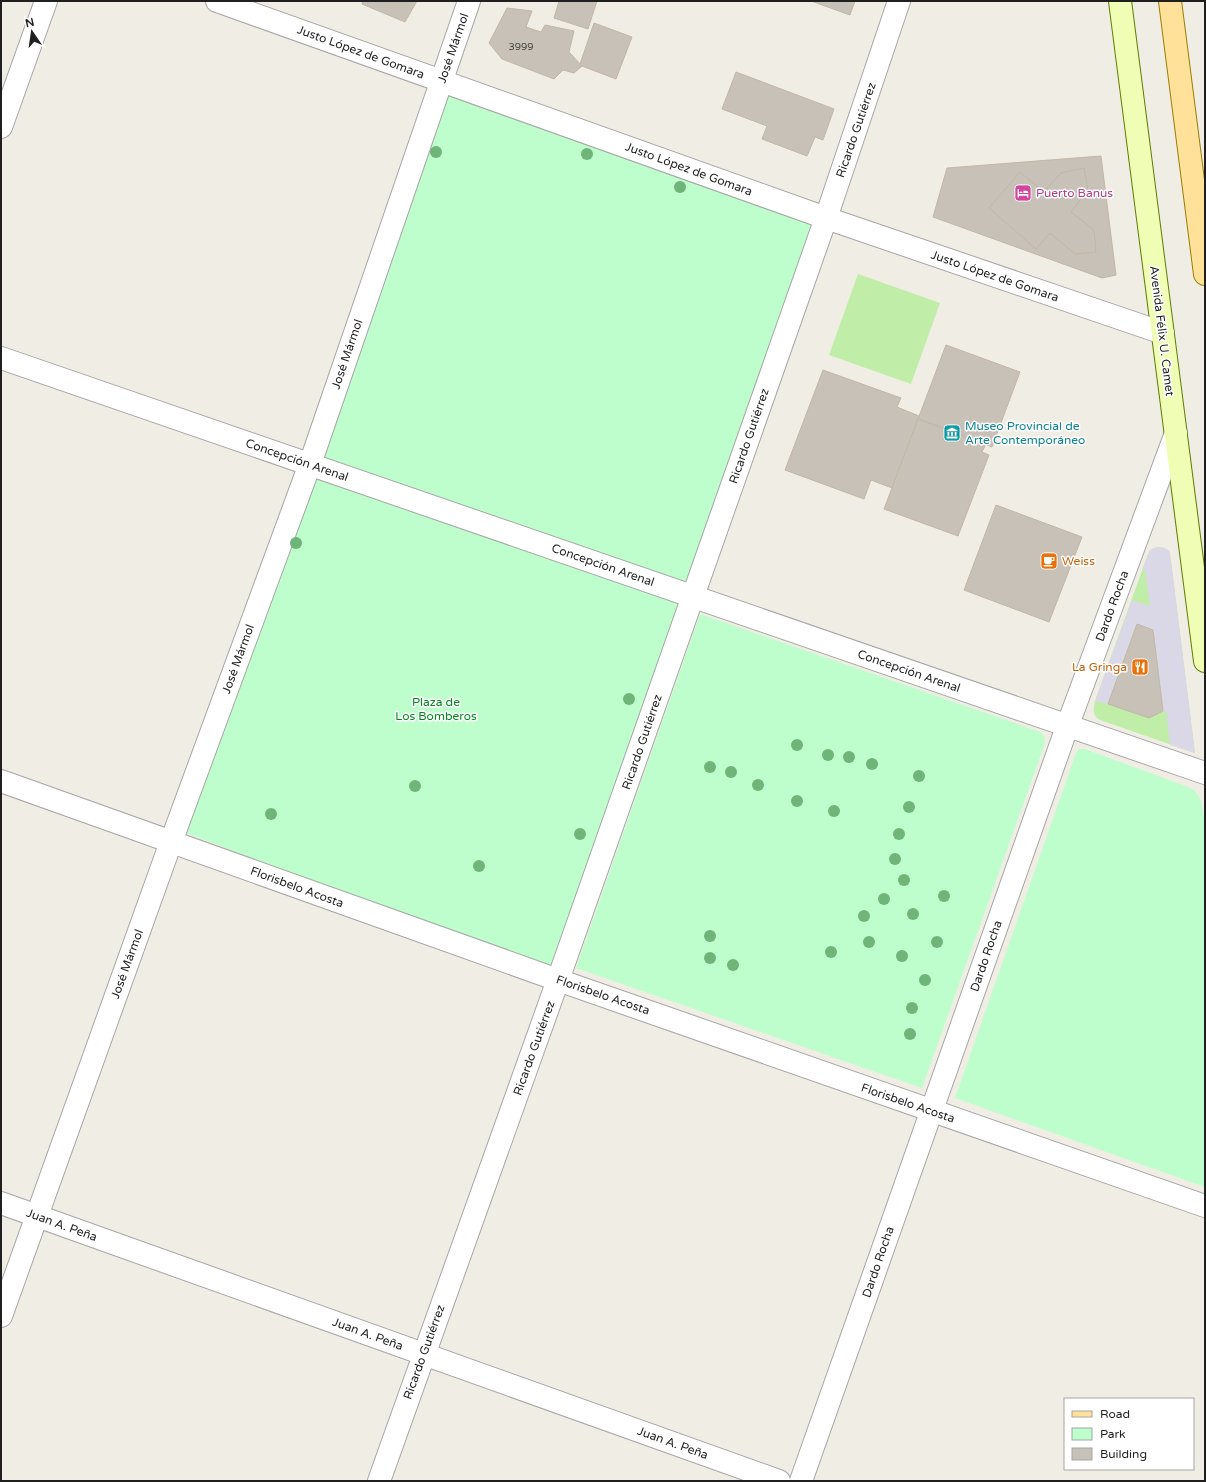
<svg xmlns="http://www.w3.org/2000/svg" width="1206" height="1482" viewBox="0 0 1206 1482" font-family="'Varela Round',sans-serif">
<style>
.grass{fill:#c0eda7}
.park{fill:#befdcc}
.plaza{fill:#dad8e6}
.building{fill:#c8c1b7;stroke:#c3b6a5}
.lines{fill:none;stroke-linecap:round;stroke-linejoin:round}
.minor-casing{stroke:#a6a6a6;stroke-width:24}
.secondary-casing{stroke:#5d7b00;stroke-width:24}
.primary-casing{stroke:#997c00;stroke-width:24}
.minor{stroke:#fff;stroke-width:22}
.secondary{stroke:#f0fdb5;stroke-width:22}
.primary{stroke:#ffe19a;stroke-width:22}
.tree{fill:#6fb479}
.labels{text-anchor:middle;stroke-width:3;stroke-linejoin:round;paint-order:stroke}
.number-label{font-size:10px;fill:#494845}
.street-label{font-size:12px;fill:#1f1f1f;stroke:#fff}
.hotel-label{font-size:12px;fill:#b23c85;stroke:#fff;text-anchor:start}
.culture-label{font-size:12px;fill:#0d838f;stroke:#fff;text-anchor:start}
.food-label{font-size:12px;fill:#c56008;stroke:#fff;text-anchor:start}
.park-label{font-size:12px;fill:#058521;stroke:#fff}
</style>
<rect width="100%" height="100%" fill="#f0eee4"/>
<g class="grass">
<polygon points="858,274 940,303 911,384 829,355"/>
<path d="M1157 547C1163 547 1167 548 1170 553L1195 753 1100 720C1092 716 1093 709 1095 701L1148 554 1150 550Z"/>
</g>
<g class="park">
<polygon points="444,92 818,222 552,972 181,831"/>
<polygon points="700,614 1040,732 1045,737 1044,746 922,1088 576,968"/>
<path d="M1079 749H1085L1188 787C1204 794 1203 812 1205 827V1187L955 1098 1076 753Z"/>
</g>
<polygon class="plaza" points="1157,547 1164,548 1168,550 1170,553 1195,753 1170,745 1166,711 1163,711 1153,630 1137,624 1108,704 1095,701 1132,600 1150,606 1145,570 1143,567 1150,550"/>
<g class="building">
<polygon points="363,1 417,1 405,22 362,4"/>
<polygon points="559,1 597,1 588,29 554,18"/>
<polygon points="811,1 855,1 850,15"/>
<polygon points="507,8 532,11 526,27 541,32 545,25 574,31 569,52 582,66 574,73 563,70 554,79 502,59 489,43"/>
<polygon points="594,23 632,37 616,79 582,66 580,64"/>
<polygon points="736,72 834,109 823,140 815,137 807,156 762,139 767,126 722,109"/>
<polygon points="1101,156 1116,275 1102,278 933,217 947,168"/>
<polygon points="1084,168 1088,190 1071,212 1094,230 1096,252 1075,254 1050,233 1036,249 989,208 1020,172 1044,192 1061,173"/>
<polygon points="946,345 1020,372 992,447 918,419"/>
<polygon points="823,370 901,398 897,407 919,416 892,488 871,480 864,499 785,470"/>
<polygon points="918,419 986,444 982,452 989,455 958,536 884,509"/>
<polygon points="996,505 1082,537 1049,622 964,590"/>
<polygon points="1137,624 1153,630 1163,711 1149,718 1108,704"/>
</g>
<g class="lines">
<g class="minor-casing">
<g id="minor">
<polyline points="217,1 826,218 1163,333"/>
<polyline points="1,127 46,1"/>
<polyline points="1,358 1205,773"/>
<polyline points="1,781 558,980 1205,1206"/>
<polyline points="1,1203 779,1481"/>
<polyline points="1,1316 171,842 310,464 469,1"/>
<polyline points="379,1481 558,980 826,218 899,1"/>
<polyline points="801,1481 1067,727 1176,433"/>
</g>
</g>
<g class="secondary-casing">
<polyline id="secondary" points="1120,1 1205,661"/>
</g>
<g class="primary-casing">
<polyline id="primary" points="1170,1 1205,274"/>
</g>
<use href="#minor" class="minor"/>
<use href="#secondary" class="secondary"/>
<use href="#primary" class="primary"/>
</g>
<g class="tree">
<circle cx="436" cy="152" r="6"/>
<circle cx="587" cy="154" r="6"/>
<circle cx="680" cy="187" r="6"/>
<circle cx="296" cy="543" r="6"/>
<circle cx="629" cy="699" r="6"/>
<circle cx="797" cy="745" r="6"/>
<circle cx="828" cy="755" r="6"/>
<circle cx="849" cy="757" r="6"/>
<circle cx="872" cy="764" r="6"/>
<circle cx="710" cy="767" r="6"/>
<circle cx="731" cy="772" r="6"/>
<circle cx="919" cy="776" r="6"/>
<circle cx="758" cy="785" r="6"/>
<circle cx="415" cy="786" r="6"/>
<circle cx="797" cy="801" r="6"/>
<circle cx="909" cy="807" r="6"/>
<circle cx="834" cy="811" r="6"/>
<circle cx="271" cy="814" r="6"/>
<circle cx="580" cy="834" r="6"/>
<circle cx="899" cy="834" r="6"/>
<circle cx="895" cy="859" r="6"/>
<circle cx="479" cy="866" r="6"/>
<circle cx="904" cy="880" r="6"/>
<circle cx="944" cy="896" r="6"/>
<circle cx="884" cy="899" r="6"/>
<circle cx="913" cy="914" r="6"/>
<circle cx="864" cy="916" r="6"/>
<circle cx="710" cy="936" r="6"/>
<circle cx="869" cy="942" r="6"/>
<circle cx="937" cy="942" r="6"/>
<circle cx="831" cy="952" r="6"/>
<circle cx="902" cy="956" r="6"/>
<circle cx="710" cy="958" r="6"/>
<circle cx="733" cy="965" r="6"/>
<circle cx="925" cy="980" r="6"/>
<circle cx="912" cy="1008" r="6"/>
<circle cx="910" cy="1034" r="6"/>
</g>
<defs>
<g id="hotel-square" transform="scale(0.9)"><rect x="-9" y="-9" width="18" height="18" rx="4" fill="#d1479c" stroke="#fff"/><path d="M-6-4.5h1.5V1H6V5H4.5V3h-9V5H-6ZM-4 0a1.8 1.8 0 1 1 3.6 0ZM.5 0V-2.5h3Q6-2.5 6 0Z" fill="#fff"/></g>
<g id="museum-square" transform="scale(0.9)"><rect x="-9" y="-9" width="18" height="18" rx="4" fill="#0f9aa8" stroke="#fff"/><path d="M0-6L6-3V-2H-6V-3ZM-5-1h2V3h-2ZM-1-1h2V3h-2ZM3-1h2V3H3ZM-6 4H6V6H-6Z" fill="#fff"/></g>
<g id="cafe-square" transform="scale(0.9)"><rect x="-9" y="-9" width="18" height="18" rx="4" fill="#e8710a" stroke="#fff"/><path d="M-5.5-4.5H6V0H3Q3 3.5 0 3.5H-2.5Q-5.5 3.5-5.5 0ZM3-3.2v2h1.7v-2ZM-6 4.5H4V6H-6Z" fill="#fff"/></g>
<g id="restaurant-square" transform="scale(0.9)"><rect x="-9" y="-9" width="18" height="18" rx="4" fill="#e8710a" stroke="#fff"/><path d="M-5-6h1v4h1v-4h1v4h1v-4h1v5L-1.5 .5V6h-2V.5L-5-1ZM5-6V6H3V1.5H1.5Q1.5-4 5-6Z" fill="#fff"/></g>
</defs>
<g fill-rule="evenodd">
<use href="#hotel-square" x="1023" y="193"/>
<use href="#museum-square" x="952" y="433"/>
<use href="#cafe-square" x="1049" y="561"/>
<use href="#restaurant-square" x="1140" y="667"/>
</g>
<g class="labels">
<g class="number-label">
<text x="521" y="50">3999</text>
</g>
<g class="street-label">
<text transform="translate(453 48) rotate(-71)" y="4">José Mármol</text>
<text transform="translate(361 52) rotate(20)" y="4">Justo López de Gomara</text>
<text transform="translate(856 130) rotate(-71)" y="4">Ricardo Gutiérrez</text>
<text transform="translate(689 169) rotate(20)" y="4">Justo López de Gomara</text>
<text transform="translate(995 276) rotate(19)" y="4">Justo López de Gomara</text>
<text transform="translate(1162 331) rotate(83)" y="4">Avenida Félix U. Camet</text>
<text transform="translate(347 354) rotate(-71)" y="4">José Mármol</text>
<text transform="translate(749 436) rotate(-71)" y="4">Ricardo Gutiérrez</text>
<text transform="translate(297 460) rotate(19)" y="4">Concepción Arenal</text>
<text transform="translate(603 565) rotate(19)" y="4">Concepción Arenal</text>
<text transform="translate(1112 606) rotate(-70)" y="4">Dardo Rocha</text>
<text transform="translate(238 659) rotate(-70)" y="4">José Mármol</text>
<text transform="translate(909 671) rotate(19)" y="4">Concepción Arenal</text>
<text transform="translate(642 742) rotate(-71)" y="4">Ricardo Gutiérrez</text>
<text transform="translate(297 887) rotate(20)" y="4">Florisbelo Acosta</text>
<text transform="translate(986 956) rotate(-71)" y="4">Dardo Rocha</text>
<text transform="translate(127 964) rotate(-70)" y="4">José Mármol</text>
<text transform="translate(603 995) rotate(19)" y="4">Florisbelo Acosta</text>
<text transform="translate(534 1048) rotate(-70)" y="4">Ricardo Gutiérrez</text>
<text transform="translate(908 1103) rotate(19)" y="4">Florisbelo Acosta</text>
<text transform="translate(62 1225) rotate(20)" y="4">Juan A. Peña</text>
<text transform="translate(878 1262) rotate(-71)" y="4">Dardo Rocha</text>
<text transform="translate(368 1334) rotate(20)" y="4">Juan A. Peña</text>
<text transform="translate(424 1352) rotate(-70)" y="4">Ricardo Gutiérrez</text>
<text transform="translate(673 1443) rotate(20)" y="4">Juan A. Peña</text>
</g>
<g class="hotel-label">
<text x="1036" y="197">Puerto Banus</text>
</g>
<g class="culture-label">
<text x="965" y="430">Museo Provincial de<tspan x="965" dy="14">Arte Contemporáneo</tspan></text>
</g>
<g class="food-label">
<text x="1062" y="565">Weiss</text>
<text x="1127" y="671" text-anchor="end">La Gringa</text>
</g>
<g class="park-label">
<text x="436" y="706">Plaza de<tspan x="436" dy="14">Los Bomberos</tspan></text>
</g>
</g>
<rect width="1206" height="1482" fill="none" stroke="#1f1f1f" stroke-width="4"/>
<rect x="1064" y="1398" width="130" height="72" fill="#ffffff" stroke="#a5a5a5"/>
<rect x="1072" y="1411" width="20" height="6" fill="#ffe19a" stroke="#a5a5a5"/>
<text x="1100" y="1418" font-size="12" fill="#1f1f1f">Road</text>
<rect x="1072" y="1428" width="20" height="12" fill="#befdcc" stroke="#a5a5a5"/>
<text x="1100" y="1438" font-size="12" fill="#1f1f1f">Park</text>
<rect x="1072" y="1448" width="20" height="12" fill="#c8c1b7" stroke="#a5a5a5"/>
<text x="1100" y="1458" font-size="12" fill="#1f1f1f">Building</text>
<g transform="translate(32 32) rotate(347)" stroke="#ffffff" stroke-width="3" paint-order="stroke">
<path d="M0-3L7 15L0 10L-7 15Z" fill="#1f1f1f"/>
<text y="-6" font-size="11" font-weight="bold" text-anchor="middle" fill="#1f1f1f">N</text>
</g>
</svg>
